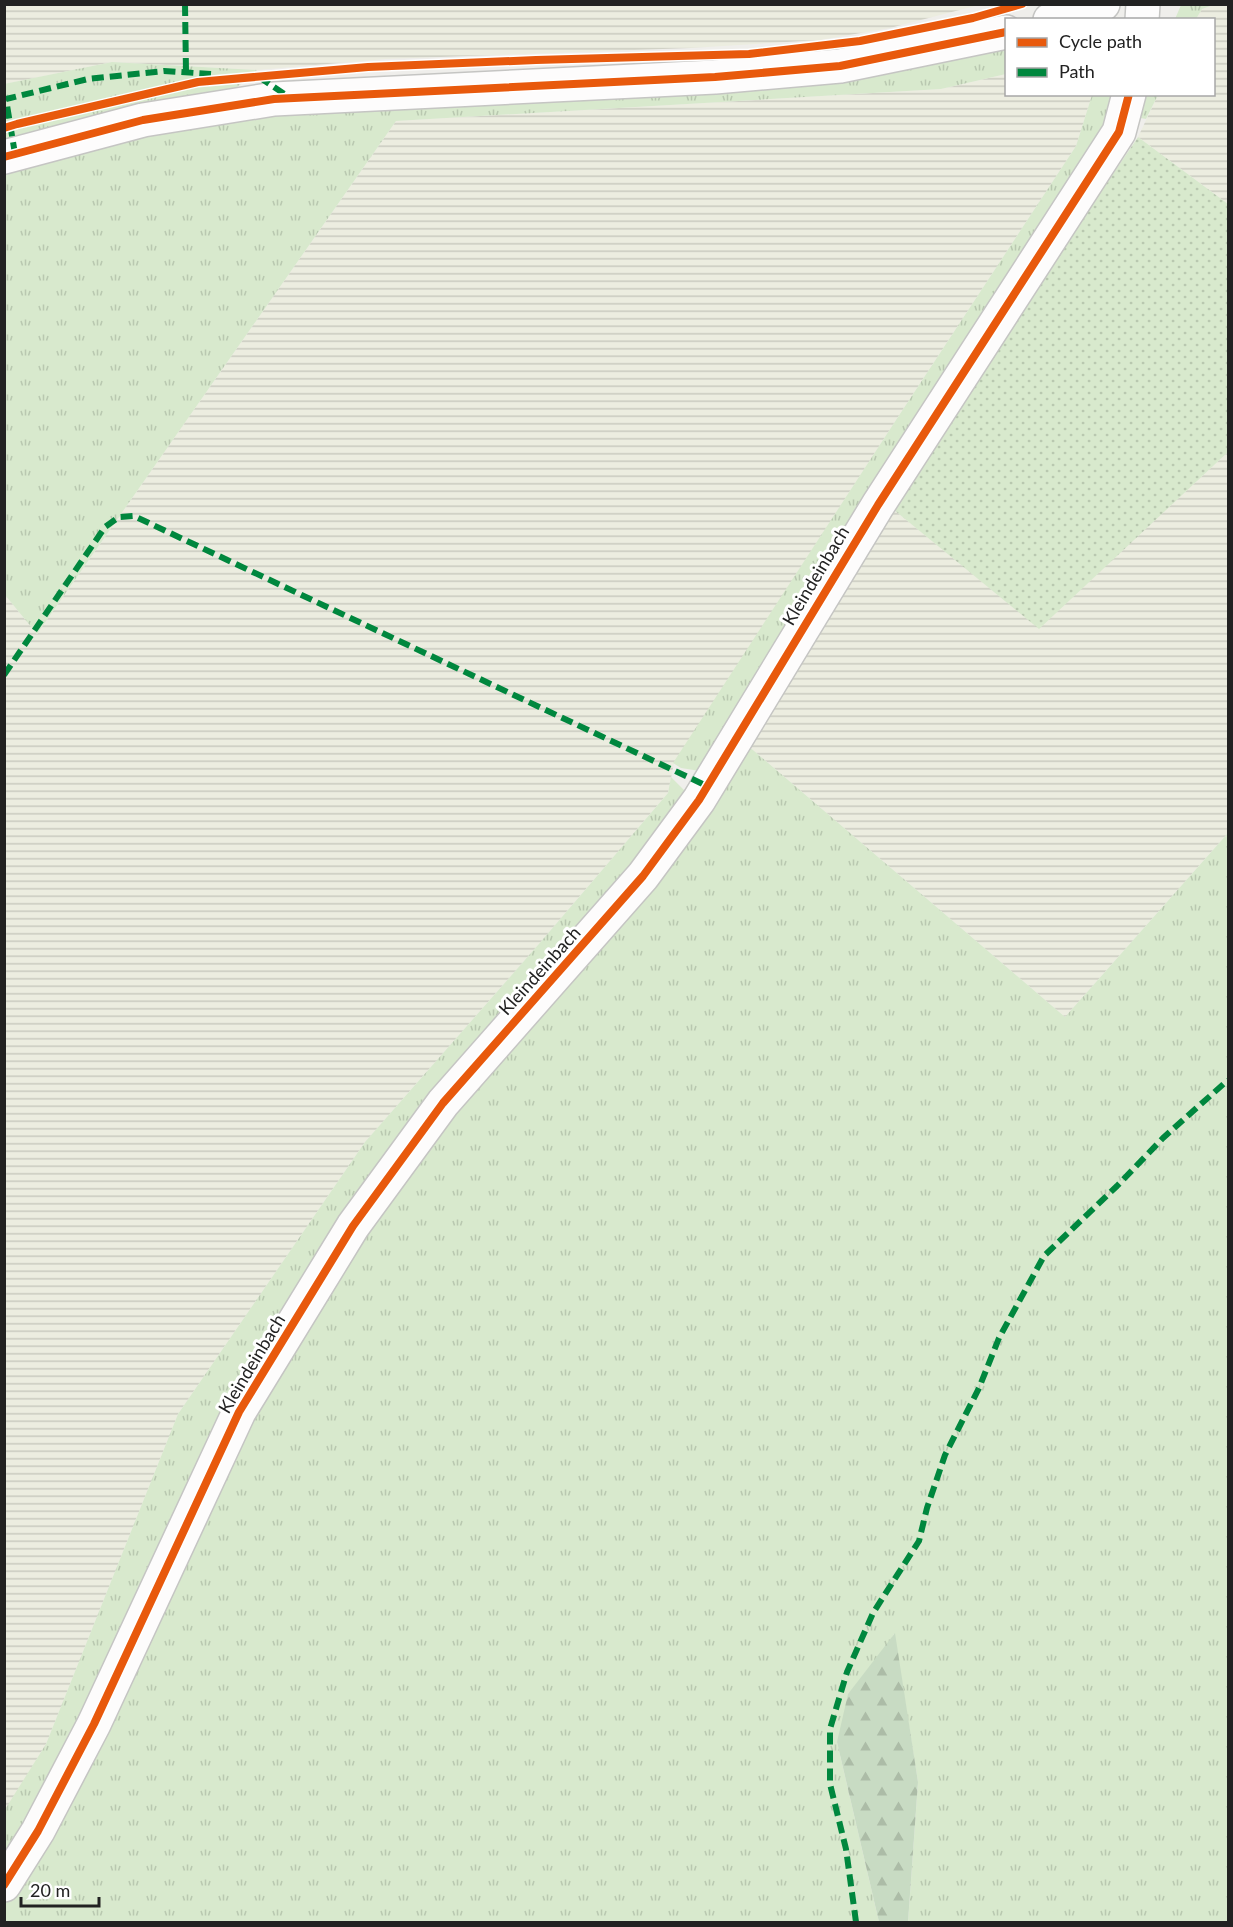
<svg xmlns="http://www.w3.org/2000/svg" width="1233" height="1927" viewBox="0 0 1233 1927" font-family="Lato,sans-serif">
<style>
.farmland{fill:url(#farmland-rules)}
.grass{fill:url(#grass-tufts)}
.forest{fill:url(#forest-firs)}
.garden{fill:url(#garden-dots)}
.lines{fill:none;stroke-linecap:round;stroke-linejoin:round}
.minor-casing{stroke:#c5c5c3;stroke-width:36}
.minor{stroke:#fdfcfc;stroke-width:33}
.quiet{stroke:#00873e;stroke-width:6;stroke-dasharray:12 6;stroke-linecap:butt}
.cycleway-casing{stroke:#fff;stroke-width:11}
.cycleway{stroke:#e8590c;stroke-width:8}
.labels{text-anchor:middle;stroke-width:6;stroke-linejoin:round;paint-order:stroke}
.street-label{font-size:18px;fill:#222;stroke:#fff}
</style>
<defs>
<pattern id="farmland-rules" width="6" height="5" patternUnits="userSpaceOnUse" patternTransform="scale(1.5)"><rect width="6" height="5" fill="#ecede0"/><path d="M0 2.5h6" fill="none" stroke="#cacbc0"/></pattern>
<pattern id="grass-tufts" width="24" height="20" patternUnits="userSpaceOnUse" patternTransform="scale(1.5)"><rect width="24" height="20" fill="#d8e9cd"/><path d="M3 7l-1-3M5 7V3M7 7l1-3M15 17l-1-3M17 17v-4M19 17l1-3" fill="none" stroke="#b9c8b0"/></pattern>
<pattern id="forest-firs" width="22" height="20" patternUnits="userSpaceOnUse" patternTransform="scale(1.5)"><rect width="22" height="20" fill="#c8dbc3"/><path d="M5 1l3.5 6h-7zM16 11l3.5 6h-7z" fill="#acbca7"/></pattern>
<pattern id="garden-dots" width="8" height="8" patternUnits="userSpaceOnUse" patternTransform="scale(1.5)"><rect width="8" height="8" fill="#d8e9cd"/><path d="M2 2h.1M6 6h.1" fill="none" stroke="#b9c8b0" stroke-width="1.8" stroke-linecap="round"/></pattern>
</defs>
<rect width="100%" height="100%" fill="#efeeeb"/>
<g class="farmland">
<polygon points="5,5 979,5 890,28 820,40 691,48 386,59 257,70 112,62 5,84"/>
<polygon points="1213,5 1228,5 1228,204 1138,137 1158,95 1214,94 1214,20 1196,19 1202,9"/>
<polygon points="1006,74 1006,94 1092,95 1076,146 896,420 674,763 668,793 538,945 365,1142 178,1414 46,1744 5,1811 5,595 37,634 396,121 941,89"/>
<polygon points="1228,452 1228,833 1065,1017 746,744 888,505 1039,628"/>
</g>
<g class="grass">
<polygon points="1181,5 1181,4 1213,5 1202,9 1196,19 1175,19"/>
<polygon points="1006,43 1006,74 941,89 396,121 37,634 5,595 4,169 37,159 261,111"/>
<polygon points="112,62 257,70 235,89 5,144 4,84"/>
<polygon points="1092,95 1120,95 1101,141 700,771 681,768 673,763 896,420 1076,146"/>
<polygon points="1144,95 1158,95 1146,119 1135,117"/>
<polygon points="746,744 1065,1017 1228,833 1228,1922 908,1922 918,1782 894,1634 837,1742 879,1922 5,1922 4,1901 239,1429 363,1229"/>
<polygon points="671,777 684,790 687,798 466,1065 167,1546 5,1866 4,1811 46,1744 178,1414 365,1142 538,945 668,793"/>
</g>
<polygon class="forest" points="895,1633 918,1782 908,1922 879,1922 837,1742 848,1694"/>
<polygon class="garden" points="1138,137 1228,204 1228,452 1039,629 888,505"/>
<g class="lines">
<g class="minor-casing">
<g id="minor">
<polyline points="1050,20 1103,4"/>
<polyline points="1142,20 1143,4"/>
<polyline points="4,157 143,120 274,99 715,77 840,66 1006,32"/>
<polyline points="4,1885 38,1831 94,1724 239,1412 353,1226 443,1103 643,876 699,800 878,505 1119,132 1129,94"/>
</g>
</g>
<use href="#minor" class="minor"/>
<g class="quiet">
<polyline points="185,4 186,72"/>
<polyline points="259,77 289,97"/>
<polyline points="15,154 6,99 88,79 164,71 211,74"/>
<polyline points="4,675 105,527 119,517 134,516 707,786"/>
<polyline points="856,1922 846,1849 830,1784 830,1729 847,1672 873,1613 919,1541 927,1508 945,1455 979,1388 999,1338 1044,1256 1117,1186 1163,1138 1228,1080"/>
</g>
<g class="cycleway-casing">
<g id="cycleway">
<polyline points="4,128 17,124 198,82 368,67 536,60 749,54 860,41 973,18 1022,4"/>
<polyline points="4,157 143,120 274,99 715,77 840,66 1006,32"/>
<polyline points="4,1885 38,1831 94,1724 239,1412 353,1226 443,1103 643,876 699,800 878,505 1119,132 1129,94"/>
</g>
</g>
<use href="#cycleway" class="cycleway"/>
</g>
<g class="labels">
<g class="street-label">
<text transform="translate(816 576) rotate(-59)" y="6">Kleindeinbach</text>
<text transform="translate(540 971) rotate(-48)" y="6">Kleindeinbach</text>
<text transform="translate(252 1364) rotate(-59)" y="6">Kleindeinbach</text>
</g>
</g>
<rect width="1233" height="1927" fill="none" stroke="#222222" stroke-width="12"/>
<rect x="1005" y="18" width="210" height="78" fill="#ffffff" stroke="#a7a7a7" stroke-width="1.5"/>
<rect x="1017" y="38" width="30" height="9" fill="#e8590c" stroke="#a7a7a7" stroke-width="1.5"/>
<text x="1059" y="48" font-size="18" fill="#222222">Cycle path</text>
<rect x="1017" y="68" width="30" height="9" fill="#00873e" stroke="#a7a7a7" stroke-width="1.5"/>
<text x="1059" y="78" font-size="18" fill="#222222">Path</text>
<path d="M21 1897v9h78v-9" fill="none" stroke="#222222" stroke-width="3"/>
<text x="30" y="1897" font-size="18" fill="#222222" stroke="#ffffff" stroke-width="4.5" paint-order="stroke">20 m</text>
</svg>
